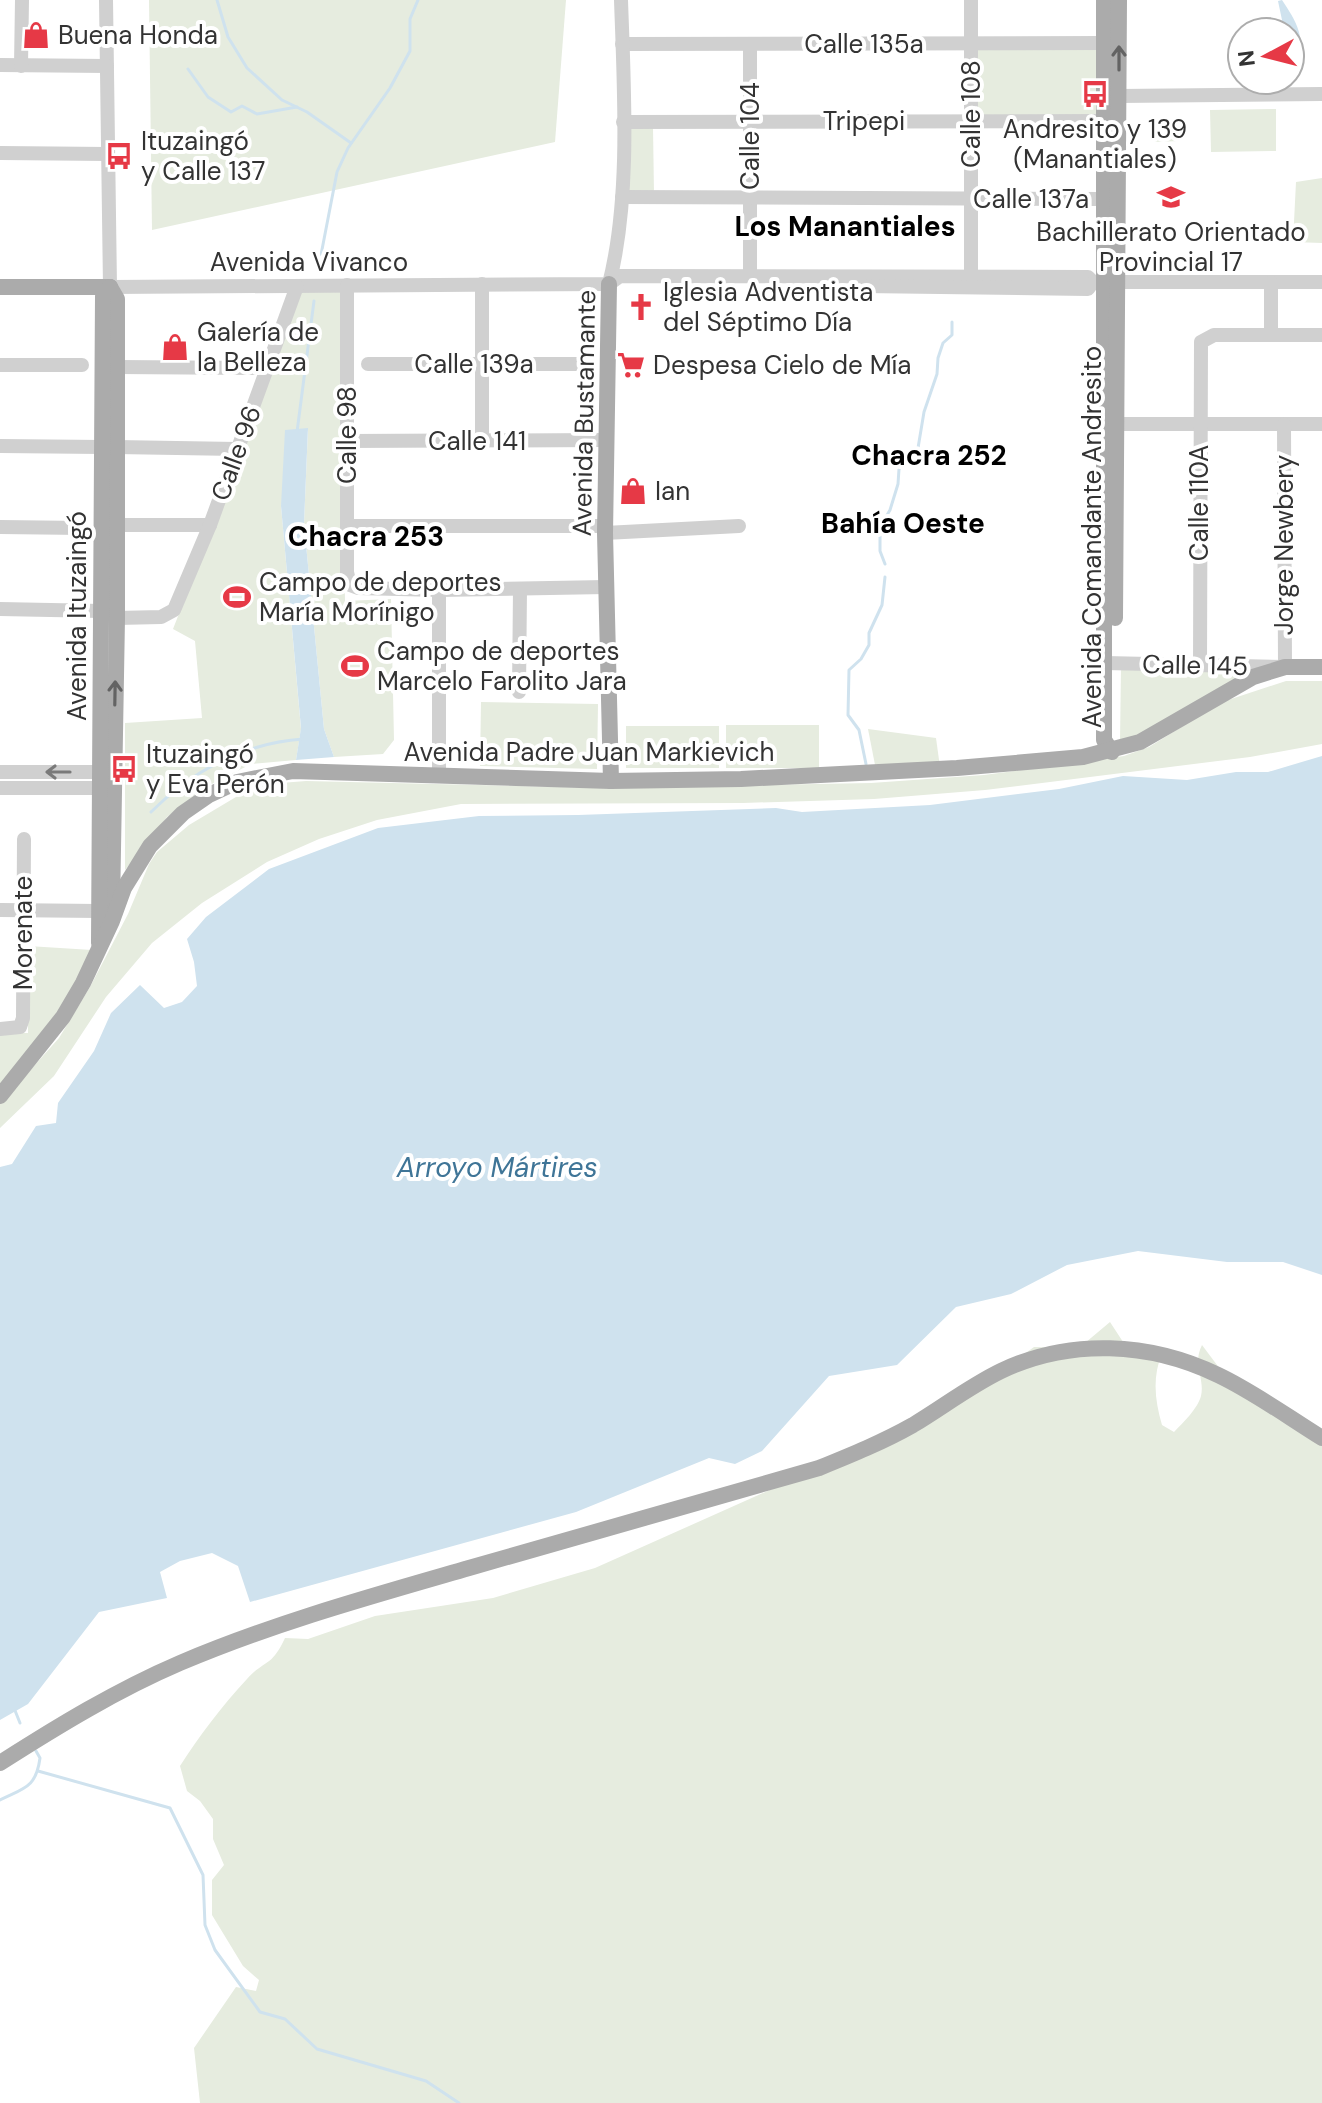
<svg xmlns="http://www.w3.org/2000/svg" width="1322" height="2103" viewBox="0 0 1322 2103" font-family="'DM Sans',sans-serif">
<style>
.green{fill:#e6ecdf}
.water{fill:#cfe2ee}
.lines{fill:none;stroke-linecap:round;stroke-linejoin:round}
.stream{stroke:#cfe2ee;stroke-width:3}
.minor{stroke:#d0d0d0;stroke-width:14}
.major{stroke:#ababab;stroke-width:16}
.oneway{stroke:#636363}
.oneway2{stroke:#7a7a7a}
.labels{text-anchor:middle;stroke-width:8;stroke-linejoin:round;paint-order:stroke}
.poi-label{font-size:26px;fill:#333;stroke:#fff;text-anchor:start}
.street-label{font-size:26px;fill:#333;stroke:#fff}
.neighbourhood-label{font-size:28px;font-weight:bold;fill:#000;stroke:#fff}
.water-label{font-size:28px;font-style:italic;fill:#3f7597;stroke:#fff}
</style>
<rect width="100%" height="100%" fill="#fff"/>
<g class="green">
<polygon points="149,0 566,0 555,142 152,230"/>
<polygon points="1101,45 1100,118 976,119 976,46"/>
<polygon points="1276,109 1276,151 1211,152 1210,110"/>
<polygon points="1181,125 1181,141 1152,142 1151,126"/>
<polygon points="625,127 653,127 654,194 625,194"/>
<polygon points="1322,178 1322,243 1293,242 1296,182"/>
<polygon points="298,291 341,292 345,601 391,599 394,740 383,754 334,757 324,729 304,524 308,429 281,506 301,729 296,760 251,764 204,788 167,817 125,870 125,723 202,718 195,641 173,629 229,486"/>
<polygon points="1121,667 1265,669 1136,738 1120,742"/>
<polygon points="1286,681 1322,681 1322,744 1250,757 985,790 874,799 743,803 461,804 377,820 319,839 267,862 202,903 152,943 106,997 54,1076 0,1128 0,1104 59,1038 90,987 128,914 149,864 157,852 189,825 246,791 268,784 306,781 601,788 871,783 984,775 1124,756 1149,747 1222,702"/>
<polygon points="481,702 598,704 597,769 480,766"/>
<rect x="726" y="725" width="93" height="43"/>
<rect x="626" y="726" width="93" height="42"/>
<polygon points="868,729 936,738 940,767 876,770"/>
<polygon points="28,946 92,950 54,1023 0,1087 0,1033 28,1033"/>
<path d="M1110 1322 1127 1348 1162 1353C1152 1378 1155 1401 1162 1425L1174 1432C1183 1423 1198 1408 1201 1396 1205 1378 1192 1365 1202 1345L1220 1369 1322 1429V2103H200L194 2048 236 1987 256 1991 259 1980 243 1966 212 1915V1880L224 1865 213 1839V1819L200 1801 187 1791 180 1766C200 1735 221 1707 247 1679 265 1659 271 1668 285 1638L308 1639 375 1616 493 1598 595 1568 819 1468 1002 1370 1034 1347 1079 1348Z"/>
</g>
<g class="water">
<path d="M1282 0C1295 20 1311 42 1290 63V32H1277L1282 20 1278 1Z"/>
<polygon points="308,428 304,524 324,729 334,757 296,760 301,728 281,506 285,430"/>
<polygon points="1322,756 1322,1275 1283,1262 1227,1262 1138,1251 1067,1265 1011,1294 956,1307 897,1365 829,1376 762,1451 735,1464 709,1458 576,1512 250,1602 238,1566 212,1553 180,1561 160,1572 167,1598 99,1612 28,1704 0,1720 0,1167 12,1164 36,1126 56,1123 58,1103 94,1051 111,1013 140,985 164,1008 182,1002 197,986 194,962 187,939 206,917 269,869 378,828 479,816 578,815 776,808 802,812 930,805 1059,789 1123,776 1187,780 1236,772 1268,772"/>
</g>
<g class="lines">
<g class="stream">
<polyline points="217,0 228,37 247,68 282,100 307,112 351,143"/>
<polyline points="188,69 208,97 231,112 242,106 257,114 297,107"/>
<polyline points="320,260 337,172 348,148 390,88 410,51 410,19 418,0"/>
<polyline points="297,432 314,301"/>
<polyline points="885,564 880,551 880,527 890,510 898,484 899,469 918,448 924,412 937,374 938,358 943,343 952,335 952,322"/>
<polyline points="866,764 859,730 848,715 849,670 861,659 869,645 869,633 882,605 885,577"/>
<path d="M151 812C192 771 244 743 303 739"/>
<polyline points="14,1708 20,1723"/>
<polyline points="38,1771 170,1808 203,1875 205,1925 215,1950 260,2012 285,2019 317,2049 426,2081 459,2103"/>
<path d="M0 1800C24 1788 36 1788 40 1758L36 1751"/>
</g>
<g class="minor">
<polyline points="106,0 110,287 609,284 620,276 1088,277 1093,282 1322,282"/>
<polyline points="622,44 1105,43"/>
<polyline points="750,44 750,276"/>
<polyline points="0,65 107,66"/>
<polyline points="21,66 22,0"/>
<polyline points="1119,96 1322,94"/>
<polyline points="623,122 1104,121"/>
<polyline points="0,153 108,154"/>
<polyline points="622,197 1104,199"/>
<polyline points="971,277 971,0"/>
<polyline points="1271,282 1271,335"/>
<polyline points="482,284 482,441"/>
<path d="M609 284C631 198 624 89 621 0"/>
<polyline points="347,285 347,572 350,585 358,588 439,590 606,587"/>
<polyline points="863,286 1088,289 1093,282"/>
<polyline points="368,364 580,364"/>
<polyline points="0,365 82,365"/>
<polyline points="117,367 266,368"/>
<polyline points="1108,424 1322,424"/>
<polyline points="347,441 607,440"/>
<polyline points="0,446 102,447"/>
<polyline points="116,447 237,449"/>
<polyline points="116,525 210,525"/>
<polyline points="347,526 605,526"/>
<polyline points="0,527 83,528"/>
<polyline points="605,533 739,526"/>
<polyline points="0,609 101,611 117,618 161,617 174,610 210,525 297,286"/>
<polyline points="1105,663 1285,667 1284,424"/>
<polyline points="1200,665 1201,342 1214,335 1322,335"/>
<polyline points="519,692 520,589"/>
<polyline points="0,772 100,772 113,781 100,788 0,788"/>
<polyline points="439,776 439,590"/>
<polyline points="0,910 99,911 106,908"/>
<polyline points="0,1029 20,1027 23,1018 24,839"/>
</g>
<g class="major">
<polyline points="1104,0 1104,740 1112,752"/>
<polyline points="609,284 605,533 611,781"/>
<polyline points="0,287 110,287"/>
<polyline points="110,287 117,299 117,618 112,907"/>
<polyline points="1115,618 1119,0"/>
<polyline points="99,943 103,296 110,287"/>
<polyline points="0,1096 63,1017 83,983 112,921 124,888 150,846 183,813 209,795 237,782 293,771 611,781 741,779 957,768 1083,757 1140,742 1253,677 1285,667 1322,667"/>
<path d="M0 1763C58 1726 117 1690 180 1663 274 1623 372 1596 469 1568 586 1535 702 1501 819 1468 851 1455 883 1442 913 1425 943 1407 970 1386 1001 1371 1070 1338 1150 1342 1218 1375 1254 1392 1288 1417 1322 1438"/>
</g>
</g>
<defs><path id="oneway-shaft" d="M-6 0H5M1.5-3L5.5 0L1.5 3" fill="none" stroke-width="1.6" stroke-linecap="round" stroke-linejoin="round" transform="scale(2)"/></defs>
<g class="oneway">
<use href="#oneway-shaft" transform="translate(1119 58) rotate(-90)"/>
<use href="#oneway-shaft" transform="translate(115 693) rotate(-89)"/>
</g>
<use class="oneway2" href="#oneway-shaft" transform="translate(58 772) rotate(-180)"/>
<defs>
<g id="shop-bare" transform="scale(2.16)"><path d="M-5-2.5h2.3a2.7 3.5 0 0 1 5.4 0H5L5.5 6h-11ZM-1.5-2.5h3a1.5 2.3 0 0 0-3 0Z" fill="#e63946" stroke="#fff" stroke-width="2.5" paint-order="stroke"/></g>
<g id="bus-bare" transform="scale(2.16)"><path d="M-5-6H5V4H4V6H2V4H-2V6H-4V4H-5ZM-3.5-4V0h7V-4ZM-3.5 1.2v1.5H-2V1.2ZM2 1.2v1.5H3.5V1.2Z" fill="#e63946" stroke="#fff" stroke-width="2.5" paint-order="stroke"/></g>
<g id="school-bare" transform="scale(2.16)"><path d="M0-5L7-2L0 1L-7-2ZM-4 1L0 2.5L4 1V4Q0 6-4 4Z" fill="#e63946" stroke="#fff" stroke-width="2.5" paint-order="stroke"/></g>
<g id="church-bare" transform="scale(2.16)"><path d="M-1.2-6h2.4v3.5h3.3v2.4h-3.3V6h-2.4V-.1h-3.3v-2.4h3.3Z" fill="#e63946" stroke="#fff" stroke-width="2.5" paint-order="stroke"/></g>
<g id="supermarket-bare" transform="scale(2.16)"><path d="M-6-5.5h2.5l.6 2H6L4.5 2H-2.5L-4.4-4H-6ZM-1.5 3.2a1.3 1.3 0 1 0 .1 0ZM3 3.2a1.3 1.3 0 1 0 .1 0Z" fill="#e63946" stroke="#fff" stroke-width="2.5" paint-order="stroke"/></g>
<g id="stadium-bare" transform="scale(2.16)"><path d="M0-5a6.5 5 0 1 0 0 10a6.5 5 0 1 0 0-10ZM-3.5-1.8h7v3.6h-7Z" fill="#e63946" stroke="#fff" stroke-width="2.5" paint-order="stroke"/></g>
</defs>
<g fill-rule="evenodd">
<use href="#shop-bare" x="36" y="35"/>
<use href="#bus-bare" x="1095" y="94"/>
<use href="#bus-bare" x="119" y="156"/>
<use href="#school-bare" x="1171" y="197"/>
<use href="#church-bare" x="641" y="307"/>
<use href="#shop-bare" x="175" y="347"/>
<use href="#supermarket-bare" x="631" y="365"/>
<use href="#shop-bare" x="633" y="491"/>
<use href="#stadium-bare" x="237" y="597"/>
<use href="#stadium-bare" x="355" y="666"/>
<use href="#bus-bare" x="124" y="769"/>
</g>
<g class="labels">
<g class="poi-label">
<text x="58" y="44">Buena Honda</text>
<text x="1095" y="138" text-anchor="middle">Andresito y 139<tspan x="1095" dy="30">(Manantiales)</tspan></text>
<text x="141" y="150">Ituzaingó<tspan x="141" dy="30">y Calle 137</tspan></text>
<text x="1171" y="241" text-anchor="middle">Bachillerato Orientado<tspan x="1171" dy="30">Provincial 17</tspan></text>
<text x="663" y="301">Iglesia Adventista<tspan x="663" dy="30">del Séptimo Día</tspan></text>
<text x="197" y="341">Galería de<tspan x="197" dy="30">la Belleza</tspan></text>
<text x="653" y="374">Despesa Cielo de Mía</text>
<text x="655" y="500">Ian</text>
<text x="259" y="591">Campo de deportes<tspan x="259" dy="30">María Morínigo</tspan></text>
<text x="377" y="660">Campo de deportes<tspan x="377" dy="30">Marcelo Farolito Jara</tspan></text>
<text x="146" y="763">Ituzaingó<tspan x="146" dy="30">y Eva Perón</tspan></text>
</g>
<g class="street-label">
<text x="864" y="53">Calle 135a</text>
<text transform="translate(971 114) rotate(-90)" y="9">Calle 108</text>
<text x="864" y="130">Tripepi</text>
<text transform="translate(750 136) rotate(-90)" y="9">Calle 104</text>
<text x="1031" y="208">Calle 137a</text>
<text x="309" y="271">Avenida Vivanco</text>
<text x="474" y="373">Calle 139a</text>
<text transform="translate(584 413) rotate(-89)" y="9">Avenida Bustamante</text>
<text transform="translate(347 435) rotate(-90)" y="9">Calle 98</text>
<text x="477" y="450">Calle 141</text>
<text transform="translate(236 453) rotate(-70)" y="9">Calle 96</text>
<text transform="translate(1199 503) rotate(-90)" y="9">Calle 110A</text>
<text transform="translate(1092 537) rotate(-90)" y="9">Avenida Comandante Andresito</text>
<text transform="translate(1284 545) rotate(-90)" y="9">Jorge Newbery</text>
<text transform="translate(77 616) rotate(-90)" y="9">Avenida Ituzaingó</text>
<text transform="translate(1195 665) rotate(1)" y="9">Calle 145</text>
<text x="589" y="761">Avenida Padre Juan Markievich</text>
<text transform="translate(23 933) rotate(-90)" y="9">Morenate</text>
</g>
<g class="neighbourhood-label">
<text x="845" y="236">Los Manantiales</text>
<text x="929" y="465">Chacra 252</text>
<text x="903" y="533">Bahía Oeste</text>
<text x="366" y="546">Chacra 253</text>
</g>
<g class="water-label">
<text x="497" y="1177">Arroyo Mártires</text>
</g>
</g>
<g transform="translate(1266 56) rotate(263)"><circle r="38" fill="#ffffff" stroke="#adadad" stroke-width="2"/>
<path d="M0-6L14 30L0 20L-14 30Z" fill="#e63946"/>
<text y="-12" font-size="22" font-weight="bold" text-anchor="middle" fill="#333333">N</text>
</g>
</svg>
